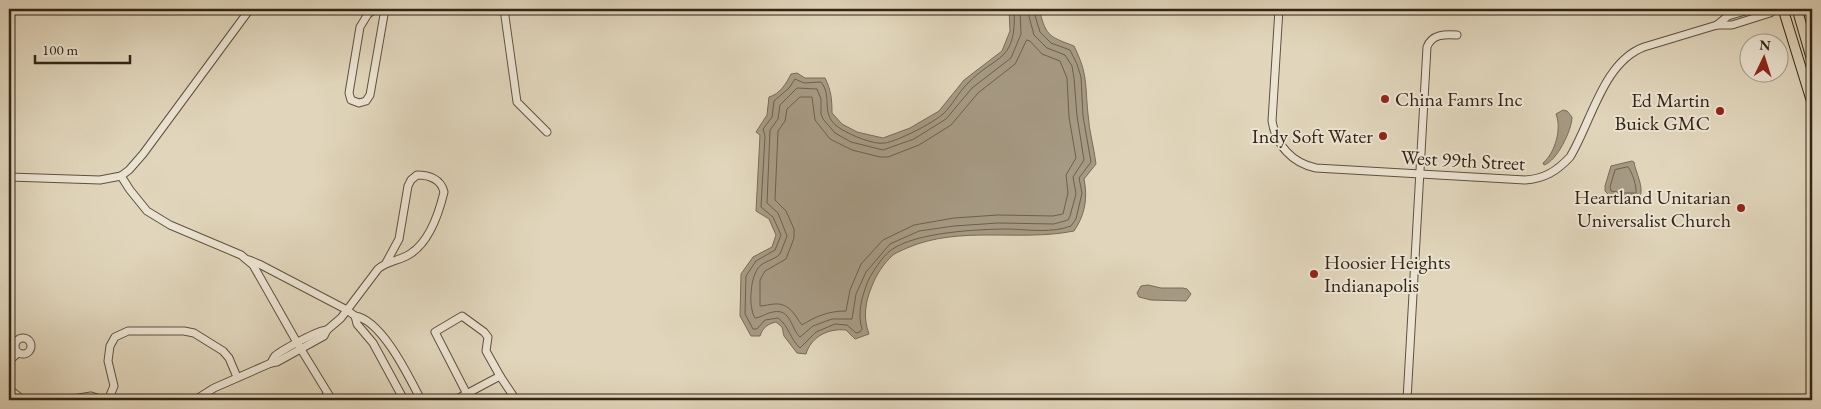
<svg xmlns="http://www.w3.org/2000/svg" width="1821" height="409" viewBox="0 0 1821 409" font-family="'EB Garamond',serif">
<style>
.water{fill:#a69a84;stroke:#786b58}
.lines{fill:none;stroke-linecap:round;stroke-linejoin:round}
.shore{stroke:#6c604d;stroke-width:1}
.minor-casing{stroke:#5e5140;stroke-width:9}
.major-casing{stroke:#322516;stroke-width:11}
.minor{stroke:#ece4d3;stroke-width:7}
.major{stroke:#e1d6bc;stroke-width:9}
.poi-dot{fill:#8f2418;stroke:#ece4d3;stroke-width:2}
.labels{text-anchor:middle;stroke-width:4;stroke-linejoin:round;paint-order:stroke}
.poi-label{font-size:20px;fill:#322516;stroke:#ece4d3;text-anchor:end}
.street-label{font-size:20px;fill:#322516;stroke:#ece4d3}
</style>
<rect width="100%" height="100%" fill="#e1d6bc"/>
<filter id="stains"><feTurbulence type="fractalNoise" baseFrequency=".004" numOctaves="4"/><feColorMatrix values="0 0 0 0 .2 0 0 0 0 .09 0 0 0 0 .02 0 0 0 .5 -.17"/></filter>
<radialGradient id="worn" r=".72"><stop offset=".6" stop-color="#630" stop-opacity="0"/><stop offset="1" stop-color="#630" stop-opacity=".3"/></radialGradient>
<g class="water">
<path d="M1009 9H1034L1040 12C1046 37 1051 37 1074 46 1088 74 1085 85 1088 114 1089 131 1094 147 1096 164L1084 179C1088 198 1085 215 1074 231 1019 242 960 225 907 248 903 250 897 252 893 255 884 263 876 275 872 286 865 302 863 318 869 334L855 339 846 330C828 328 811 337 806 354L797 353 784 336 782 327 776 322C768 324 763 327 760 336H751L740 316 741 274 753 257 772 247 776 235 769 219 756 211 760 135 756 132 767 115 769 97C780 94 786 84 791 74L797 73 805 78H825C831 90 832 99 832 113L842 124 857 132 883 138 910 128 939 111 964 80 1002 51 1010 31Z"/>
<path d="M1563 110 1567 111 1572 117C1572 130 1557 161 1544 165L1543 163C1555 153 1562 129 1556 114Z"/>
<path d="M1632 161 1634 162C1636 174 1644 186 1640 197L1636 199 1610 196 1605 191V186L1611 166Z"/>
<polygon points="1148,285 1161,288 1183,288 1187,289 1191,294 1186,301 1151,300 1139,297 1137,293 1141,286"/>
</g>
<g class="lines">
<g class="shore">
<path d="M1014 9C1017 63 997 53 967 84 958 93 952 106 943 114 933 123 898 141 885 143 873 145 851 135 841 129 818 115 834 98 821 82L804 83 795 79 789 88 774 101 772 117 763 129 765 136 761 207 773 217 781 235 775 250 756 261 746 276 745 314 753 329H757L765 320 778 318C789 326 790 339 800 348L816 332 835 324 847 325 856 333 860 332 862 329C857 313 862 296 868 281 873 271 882 257 891 250 916 232 979 229 1010 229 1030 230 1052 233 1071 226L1076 219 1082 193 1079 178 1091 162 1083 116 1081 77 1077 64 1070 50 1051 43 1040 32 1033 9"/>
<path d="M1020 9 1021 34 1011 58 972 88 946 119 914 139 883 150 851 142 835 133 823 119 821 114V99L817 89 797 88 780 105 778 119 770 130 767 203 778 213 787 236 780 254C774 260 765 261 760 266 750 275 748 307 755 318 760 318 766 313 773 312 791 308 791 329 800 337L813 326 832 319H852L856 294 866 272 890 244 919 231 954 226 998 223 1054 224 1068 220 1070 216 1076 194 1073 177 1084 160 1077 116 1074 78 1072 66 1065 55 1047 48 1034 35 1027 9"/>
<path d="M1027 40 1030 41 1042 54 1060 61 1067 78 1069 117 1076 158 1066 175 1068 193 1063 214 1053 216 998 215 954 218 914 225 883 240 861 264 850 290 846 311C829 311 816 316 802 325 795 316 790 303 775 304 770 304 765 306 760 306V280L765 271 786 259 794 238V229L786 211 775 200 778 131 785 121 787 109 800 97H812L815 120 830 139 852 150 880 157H888L919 145 951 125 978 93 1015 64Z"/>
<path d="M1628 167C1632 171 1637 187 1636 193H1624L1611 191 1610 187 1615 170Z"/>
</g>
<g class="minor-casing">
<g id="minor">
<polyline points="250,9 143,154 129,170 121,176 130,190 147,211 170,225 241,255 253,265 299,346 332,400"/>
<polyline points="375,9 368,14 360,27 349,93 351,100 359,103 366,101 370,95 385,9"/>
<polyline points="504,9 517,102 547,132"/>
<path d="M1279 9 1272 121C1276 145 1292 163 1316 168L1525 180C1544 179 1557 171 1570 157 1591 123 1603 62 1644 47L1717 25H1732L1770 13 1774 9"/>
<polyline points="1717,25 1728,16 1752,9"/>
<polyline points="9,177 100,180 121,176"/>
<polyline points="249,260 261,265 347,310 355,316"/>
<circle cx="23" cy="346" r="8"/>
<polyline points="9,361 18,353"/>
<path d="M271 363C272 361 274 357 275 356 282 350 320 329 327 330"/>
<polyline points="9,389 23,400"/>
<polyline points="67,400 91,396 103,400"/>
<polyline points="108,400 114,386 108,361 110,346 115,337 128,331 184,331 194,333 223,351 229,358 237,377"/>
<path d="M195 400 214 388 271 363 277 362 324 336 327 330 341 318 378 269C387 261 399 261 410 254 429 242 439 213 444 192 441 179 429 175 417 175L411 180 408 186 399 239 386 263"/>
<polyline points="321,400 328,394"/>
<path d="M404 400 373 343 357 324 355 316C382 320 409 377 421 400"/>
<polyline points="455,400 500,376 516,400"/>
<polyline points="470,400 435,332 462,316 484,332 488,337 486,351 500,376"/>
<path d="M1407 400 1427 47C1432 34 1445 34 1457 35"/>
</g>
</g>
<g class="major-casing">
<g id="major">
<polyline points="1783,9 1812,103"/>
<polyline points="1797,9 1812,61"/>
</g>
</g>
<use href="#minor" class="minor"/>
<use href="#major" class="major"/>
</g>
<g class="poi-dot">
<circle cx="1385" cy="99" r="5"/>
<circle cx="1720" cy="111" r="5"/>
<circle cx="1383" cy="136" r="5"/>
<circle cx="1741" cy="208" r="5"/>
<circle cx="1314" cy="274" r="5"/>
</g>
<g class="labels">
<g class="poi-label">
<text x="1395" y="106" text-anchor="start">China Famrs Inc</text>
<text x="1710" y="107">Ed Martin<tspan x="1710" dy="23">Buick GMC</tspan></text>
<text x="1373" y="143">Indy Soft Water</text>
<text x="1731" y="204">Heartland Unitarian<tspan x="1731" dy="23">Universalist Church</tspan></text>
<text x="1324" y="269" text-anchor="start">Hoosier Heights<tspan x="1324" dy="23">Indianapolis</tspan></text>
</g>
<g class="street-label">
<text transform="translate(1463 160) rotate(3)" y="7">West 99th Street</text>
</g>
</g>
<rect width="1821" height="409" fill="none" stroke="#e1d6bc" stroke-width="30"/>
<rect x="10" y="10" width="1801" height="389" fill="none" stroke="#322516" stroke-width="2.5"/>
<rect x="15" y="15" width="1791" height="379" fill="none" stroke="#322516"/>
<g transform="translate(1764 58) rotate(4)"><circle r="24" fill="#ece4d3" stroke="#a29887"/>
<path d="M0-4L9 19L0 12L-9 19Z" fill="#8f2418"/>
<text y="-8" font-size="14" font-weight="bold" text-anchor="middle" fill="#322516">N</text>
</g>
<path d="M35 55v8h95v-8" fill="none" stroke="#322516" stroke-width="2.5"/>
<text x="42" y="55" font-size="15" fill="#322516" stroke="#ece4d3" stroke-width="4" paint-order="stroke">100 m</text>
<rect width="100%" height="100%" filter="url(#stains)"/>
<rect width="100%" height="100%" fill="url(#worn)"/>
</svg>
